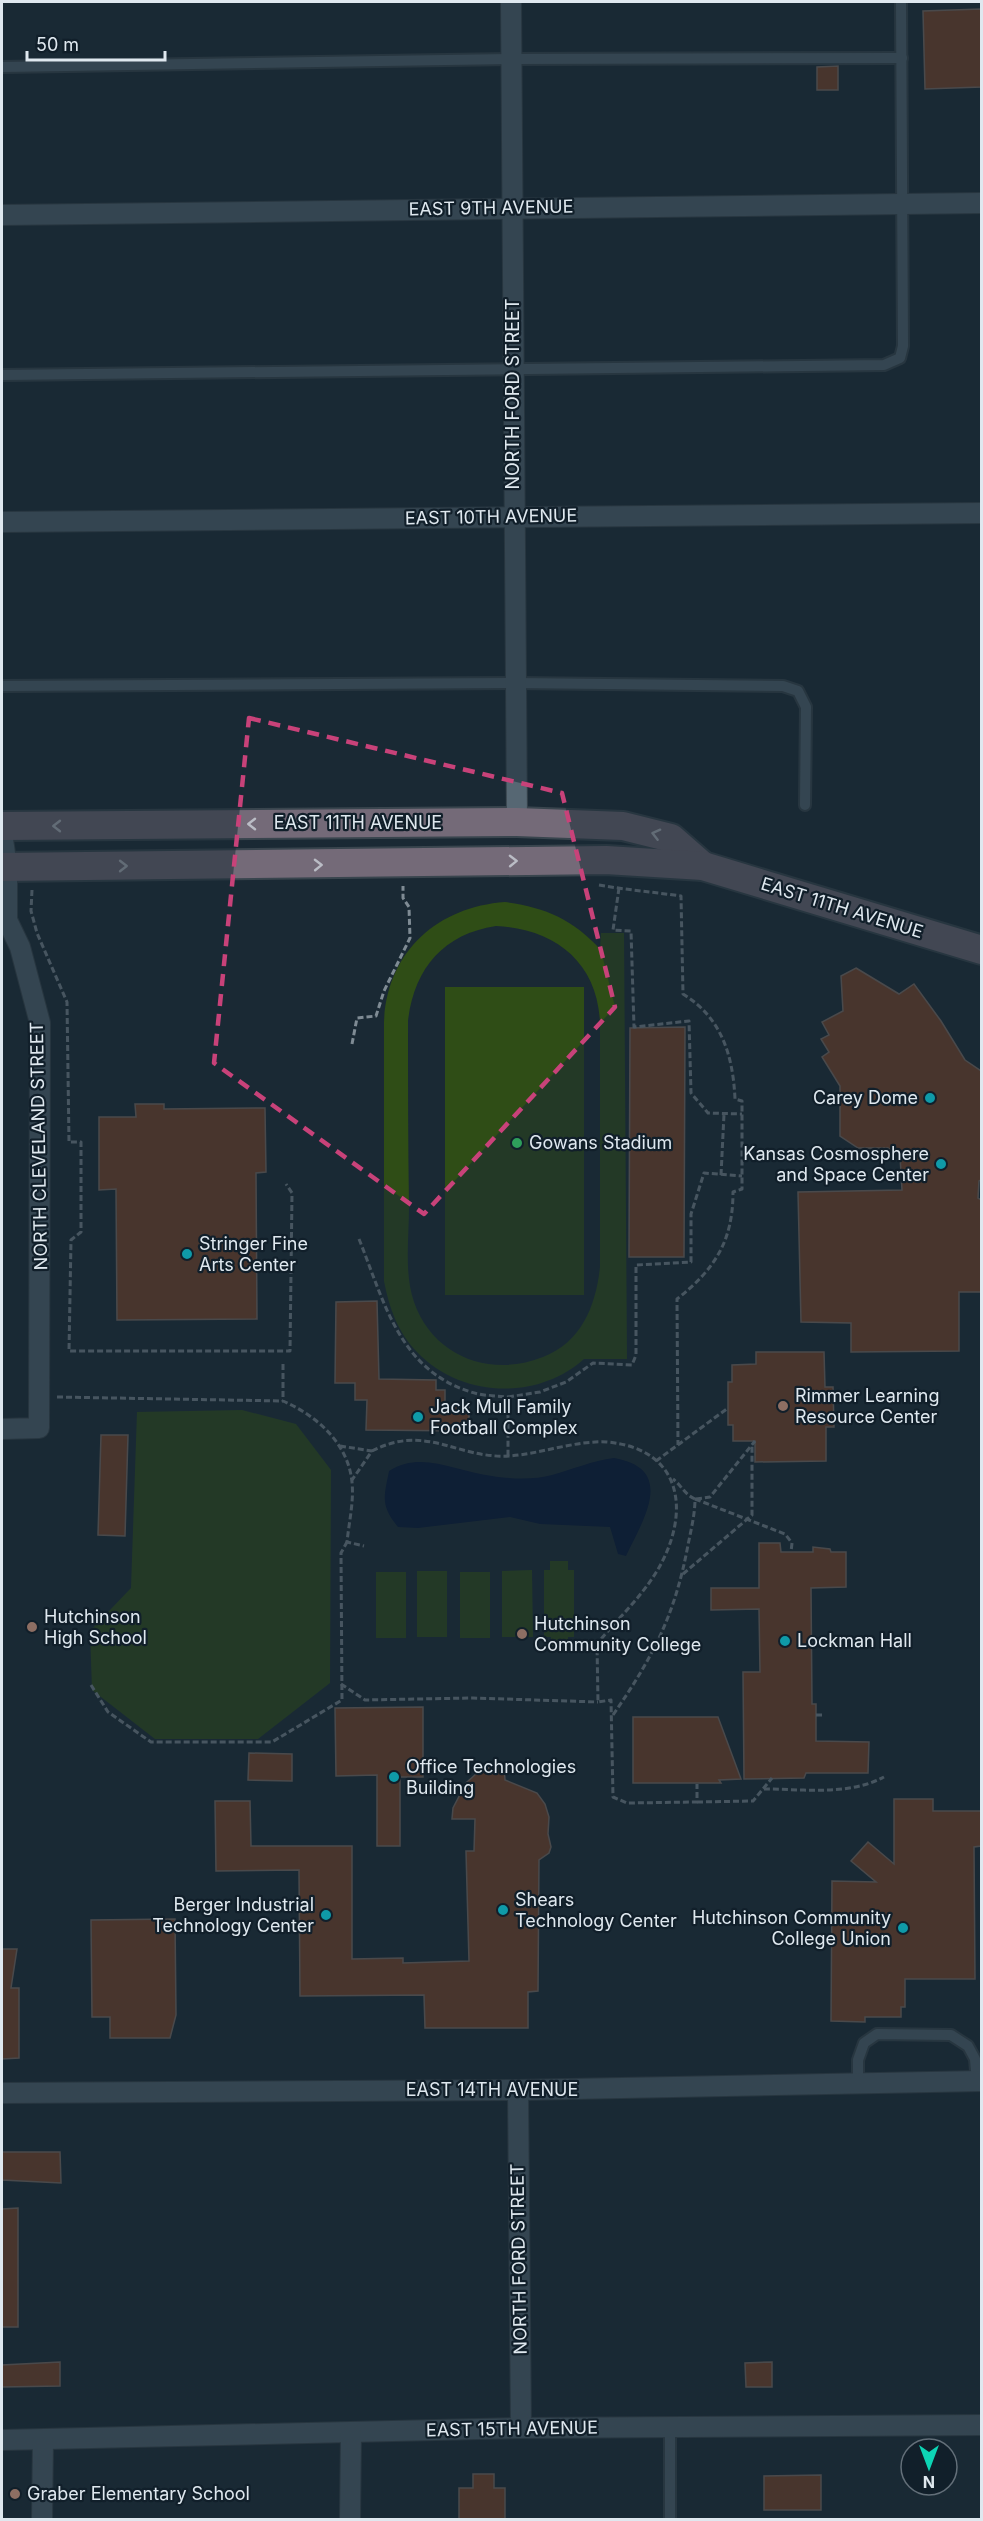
<svg xmlns="http://www.w3.org/2000/svg" width="983" height="2521" viewBox="0 0 983 2521" font-family="Inter,sans-serif">
<style>
.green{fill:#2f4d16;fill-rule:evenodd}
.water{fill:#001235}
.building{fill:#804325;stroke:#847067;stroke-width:1.5}
.lines{fill:none;stroke-linecap:round;stroke-linejoin:round}
.lane-casing{stroke:#39454e;stroke-width:14}
.street-casing{stroke:#39454e;stroke-width:22}
.secondary-casing{stroke:#39454e;stroke-width:32}
.path{stroke:#7f8b94;stroke-width:3;stroke-dasharray:6 3;stroke-linecap:butt}
.lane{stroke:#566773;stroke-width:10}
.street{stroke:#566773;stroke-width:20}
.secondary{stroke:#746a78;stroke-width:28}
.oneway{stroke:#babcc5}
.marked{fill:none;stroke:#c84279;stroke-width:4.5;stroke-dasharray:12 8;stroke-linejoin:round}
.culture-dot{fill:#0f9aa8;stroke:#111f2a;stroke-width:2}
.leisure-dot{fill:#2e9e5b;stroke:#111f2a;stroke-width:2}
.education-dot{fill:#8d6e63;stroke:#111f2a;stroke-width:2}
.labels{text-anchor:middle;stroke-width:4.5;stroke-linejoin:round;paint-order:stroke}
.street-label{font-size:18px;fill:#dfe8ef;stroke:#111f2a}
.poi-label{font-size:18px;fill:#dfe8ef;stroke:#111f2a;text-anchor:start}
</style>
<rect width="100%" height="100%" fill="#1a2934"/>
<g class="green">
<path d="M505 902C544 907 573 919 600 949L601 933H624L627 1359H584C537 1401 461 1398 417 1352 398 1333 389 1307 384 1281V1022C387 952 437 907 505 902ZM496 926C554 928 598 962 600 1023V1267C596 1305 582 1342 543 1357 491 1378 433 1357 414 1302 404 1273 409 1238 409 1207 408 1145 408 1083 408 1021 414 969 443 934 496 926Z"/>
<rect x="445" y="987" width="139" height="308"/>
<polygon points="242,1410 296,1424 331,1470 330,1683 258,1739 155,1739 92,1690 90,1631 131,1588 137,1412"/>
<polygon points="550,1561 568,1561 568,1570 574,1570 574,1637 568,1637 568,1646 551,1646 551,1637 544,1637 544,1570 550,1570"/>
<polygon points="532,1570 533,1637 502,1637 502,1571"/>
<rect x="417" y="1571" width="30" height="66"/>
<rect x="376" y="1572" width="30" height="66"/>
<rect x="460" y="1572" width="30" height="66"/>
</g>
<path class="water" d="M614 1458C677 1469 643 1520 626 1556L618 1554 610 1527 540 1524 510 1517 418 1528 398 1527C380 1505 384 1497 389 1471 422 1450 456 1472 492 1476 509 1479 535 1480 552 1475 573 1469 592 1461 614 1458Z"/>
<g class="building">
<polygon points="981,9 981,87 925,89 923,11"/>
<polygon points="838,66 838,90 817,90 817,67"/>
<polygon points="856,968 899,994 914,984 941,1021 965,1060 981,1071 981,1180 979,1181 978,1198 981,1200 981,1292 959,1292 959,1351 851,1352 851,1323 801,1322 798,1192 902,1190 900,1156 888,1148 858,1148 840,1136 840,1086 822,1057 829,1052 821,1039 829,1035 822,1022 843,1011 841,976"/>
<polygon points="685,1027 684,1257 629,1257 630,1028"/>
<polygon points="135,1104 164,1104 164,1109 265,1108 266,1172 256,1173 257,1319 117,1320 116,1189 99,1190 99,1117 136,1117"/>
<polygon points="377,1301 379,1379 436,1380 436,1390 445,1390 445,1404 469,1404 469,1431 366,1430 367,1400 355,1400 355,1383 335,1383 336,1302"/>
<polygon points="756,1352 824,1352 825,1387 833,1387 834,1427 826,1427 826,1461 755,1462 755,1441 733,1441 733,1425 728,1425 728,1382 732,1382 732,1365 756,1364"/>
<polygon points="101,1435 128,1435 125,1536 98,1535"/>
<polygon points="759,1543 780,1543 781,1552 813,1552 813,1547 830,1549 831,1552 846,1552 846,1587 811,1588 812,1704 816,1704 816,1741 869,1742 868,1773 806,1773 804,1778 744,1779 743,1672 760,1672 759,1609 711,1610 711,1588 759,1588"/>
<polygon points="423,1707 423,1777 400,1777 400,1846 377,1846 377,1775 336,1776 335,1708"/>
<polygon points="633,1717 718,1717 741,1779 719,1780 721,1783 633,1783"/>
<polygon points="249,1753 292,1754 292,1781 248,1780"/>
<polygon points="504,1765 505,1780 537,1793 545,1804 549,1817 548,1834 551,1847 549,1853 539,1860 538,1991 528,1992 528,2028 425,2028 424,1995 300,1996 299,1870 216,1871 215,1801 250,1801 251,1846 352,1846 352,1959 403,1958 403,1963 469,1961 466,1851 474,1851 475,1819 452,1819 453,1808 466,1783 477,1773 487,1768"/>
<polygon points="894,1799 933,1799 933,1811 981,1811 981,1846 974,1847 975,1979 905,1979 905,2007 901,2007 901,2017 865,2017 865,2022 831,2021 832,1881 876,1882 851,1861 868,1842 894,1864"/>
<polygon points="175,1919 176,2015 170,2038 110,2038 110,2017 92,2017 91,1920"/>
<polygon points="2,1949 17,1949 11,1988 19,1988 19,2058 2,2059"/>
<polygon points="2,2152 60,2152 61,2183 2,2180"/>
<polygon points="18,2208 18,2327 2,2327 2,2209"/>
<polygon points="60,2362 60,2386 2,2387 2,2365"/>
<polygon points="772,2362 772,2387 746,2387 745,2363"/>
<polygon points="473,2474 494,2474 494,2488 505,2488 505,2520 459,2520 459,2488 473,2488"/>
<polygon points="821,2475 821,2510 764,2510 764,2476"/>
</g>
<g class="lines">
<g class="lane-casing">
<g id="lane">
<polyline points="2,67 511,59 902,58"/>
<polyline points="2,375 884,365 900,358 903,346 901,2"/>
<polyline points="2,686 515,683 783,686 798,691 806,707 805,805"/>
<polyline points="858,2084 858,2060 864,2043 877,2034 951,2035 968,2046 975,2059 977,2082"/>
<polyline points="670,2520 670,2427"/>
</g>
</g>
<g class="street-casing">
<g id="street">
<polyline points="511,2 517,822"/>
<polyline points="2,215 982,203"/>
<polyline points="2,522 982,513"/>
<polyline points="2,833 7,867 7,920 20,947 40,1023 39,1428 2,1429"/>
<polyline points="518,2090 521,2428"/>
<polyline points="2,2093 518,2090 982,2081"/>
<polyline points="2,2440 521,2428 982,2425"/>
<polyline points="42,2520 43,2440"/>
<polyline points="350,2520 351,2433"/>
</g>
</g>
<g class="secondary-casing">
<g id="secondary">
<polyline points="2,826 517,822 623,826 671,838 703,866"/>
<polyline points="2,867 606,860 703,866 982,950"/>
</g>
</g>
<g class="path">
<path d="M599 885C627 890 653 892 681 896L683 994C722 1018 733 1056 735 1099L742 1101V1189L733 1192C733 1241 715 1269 677 1299L678 1445"/>
<polyline points="619,888 613,930 631,931 634,1027 689,1021 691,1093 708,1113 742,1114"/>
<polyline points="32,890 31,911 37,933 67,1002 69,1142 81,1142 81,1232 71,1240 69,1351 290,1351 292,1193 286,1184"/>
<polyline points="352,1044 357,1018 376,1016 384,991 410,938 409,907 403,898 403,886"/>
<polyline points="721,1175 724,1114"/>
<path d="M359 1239C384 1301 399 1370 471 1392 483 1396 496 1396 508 1397V1456"/>
<path d="M283 1364V1401C317 1416 348 1443 352 1482 354 1502 349 1522 347 1542L364 1546"/>
<polyline points="57,1397 283,1401"/>
<polyline points="508,1397 540,1392 566,1382 593,1363 632,1365 636,1355 636,1265 691,1262 691,1214 704,1173 742,1176"/>
<polyline points="340,1446 372,1451 352,1480"/>
<path d="M372 1451C426 1423 457 1459 509 1456 540 1454 577 1440 607 1442 684 1449 691 1514 657 1571 640 1599 617 1619 597 1644L598 1702 611 1700 613 1797 627 1803 697 1802V1784"/>
<polyline points="656,1461 728,1408"/>
<polyline points="695,1499 785,1534 792,1543 791,1552"/>
<polyline points="696,1499 710,1497 755,1441"/>
<polyline points="683,1574 752,1515 752,1446"/>
<polyline points="341,1684 365,1700 473,1698 598,1702"/>
<polyline points="91,1685 108,1712 151,1742 272,1742 342,1700 341,1553 347,1542"/>
<path d="M613 1715C653 1657 675 1615 688 1545 691 1530 695 1514 695 1499 684 1494 682 1486 673 1479"/>
<polyline points="816,1715 823,1715"/>
<path d="M764 1789C804 1789 848 1796 884 1777"/>
<polyline points="697,1802 753,1801 772,1778"/>
</g>
<use href="#lane" class="lane"/>
<use href="#street" class="street"/>
<use href="#secondary" class="secondary"/>
</g>
<defs><path id="oneway-chevron" d="M-2-3.5L2.5 0L-2 3.5" fill="none" stroke-width="1.6" stroke-linecap="round" stroke-linejoin="round" transform="scale(1.5)"/></defs>
<g class="oneway">
<use href="#oneway-chevron" transform="translate(252 824) rotate(180)"/>
<use href="#oneway-chevron" transform="translate(57 826) rotate(180)"/>
<use href="#oneway-chevron" transform="translate(656 834) rotate(-166)"/>
<use href="#oneway-chevron" transform="translate(513 861) rotate(-1)"/>
<use href="#oneway-chevron" transform="translate(318 865) rotate(-1)"/>
<use href="#oneway-chevron" transform="translate(123 866)"/>
</g>
<path d="M0 0H983V2521H0ZM249 718 562 793 615 1007 424 1214 214 1063Z" fill="#1a2934" fill-opacity=".55" fill-rule="evenodd"/>
<path class="marked" d="M249 718 562 793 615 1007 424 1214 214 1063Z"/>
<g class="culture-dot">
<circle cx="930" cy="1098" r="6"/>
<circle cx="941" cy="1164" r="6"/>
<circle cx="187" cy="1254" r="6"/>
<circle cx="418" cy="1417" r="6"/>
<circle cx="785" cy="1641" r="6"/>
<circle cx="394" cy="1777" r="6"/>
<circle cx="503" cy="1910" r="6"/>
<circle cx="326" cy="1915" r="6"/>
<circle cx="903" cy="1928" r="6"/>
</g>
<circle class="leisure-dot" cx="517" cy="1143" r="6"/>
<g class="education-dot">
<circle cx="783" cy="1406" r="6"/>
<circle cx="32" cy="1627" r="6"/>
<circle cx="522" cy="1634" r="6"/>
<circle cx="15" cy="2494" r="6"/>
</g>
<g class="labels">
<g class="street-label">
<text transform="translate(491 208) rotate(-1)" y="6">EAST 9TH AVENUE</text>
<text transform="translate(513 394) rotate(-90)" y="6">NORTH FORD STREET</text>
<text transform="translate(491 517) rotate(-1)" y="6">EAST 10TH AVENUE</text>
<text x="358" y="829">EAST 11TH AVENUE</text>
<text transform="translate(842 908) rotate(17)" y="6">EAST 11TH AVENUE</text>
<text transform="translate(39 1146) rotate(-91)" y="6">NORTH CLEVELAND STREET</text>
<text x="492" y="2096">EAST 14TH AVENUE</text>
<text transform="translate(519 2259) rotate(-91)" y="6">NORTH FORD STREET</text>
<text transform="translate(512 2429) rotate(-1)" y="6">EAST 15TH AVENUE</text>
</g>
<g class="poi-label">
<text x="918" y="1104" text-anchor="end">Carey Dome</text>
<text x="529" y="1149">Gowans Stadium</text>
<text x="929" y="1160" text-anchor="end">Kansas Cosmosphere<tspan x="929" dy="21">and Space Center</tspan></text>
<text x="199" y="1250">Stringer Fine<tspan x="199" dy="21">Arts Center</tspan></text>
<text x="795" y="1402">Rimmer Learning<tspan x="795" dy="21">Resource Center</tspan></text>
<text x="430" y="1413">Jack Mull Family<tspan x="430" dy="21">Football Complex</tspan></text>
<text x="44" y="1623">Hutchinson<tspan x="44" dy="21">High School</tspan></text>
<text x="534" y="1630">Hutchinson<tspan x="534" dy="21">Community College</tspan></text>
<text x="797" y="1647">Lockman Hall</text>
<text x="406" y="1773">Office Technologies<tspan x="406" dy="21">Building</tspan></text>
<text x="515" y="1906">Shears<tspan x="515" dy="21">Technology Center</tspan></text>
<text x="314" y="1911" text-anchor="end">Berger Industrial<tspan x="314" dy="21">Technology Center</tspan></text>
<text x="891" y="1924" text-anchor="end">Hutchinson Community<tspan x="891" dy="21">College Union</tspan></text>
<text x="27" y="2500">Graber Elementary School</text>
</g>
</g>
<rect width="983" height="2521" fill="none" stroke="#dfe8ef" stroke-width="6"/>
<g transform="translate(929 2467) rotate(180)"><circle r="28" fill="#111f2a" stroke="#636f79" stroke-width="1.5"/>
<path d="M0-4.5L10 22L0 15L-10 22Z" fill="#0dd5b5"/>
<text y="-9" font-size="16" font-weight="bold" text-anchor="middle" fill="#dfe8ef">N</text>
</g>
<path d="M27 51v9h138v-9" fill="none" stroke="#dfe8ef" stroke-width="3"/>
<text x="36" y="51" font-size="18" fill="#dfe8ef" stroke="#111f2a" stroke-width="4.5" paint-order="stroke">50 m</text>
</svg>
